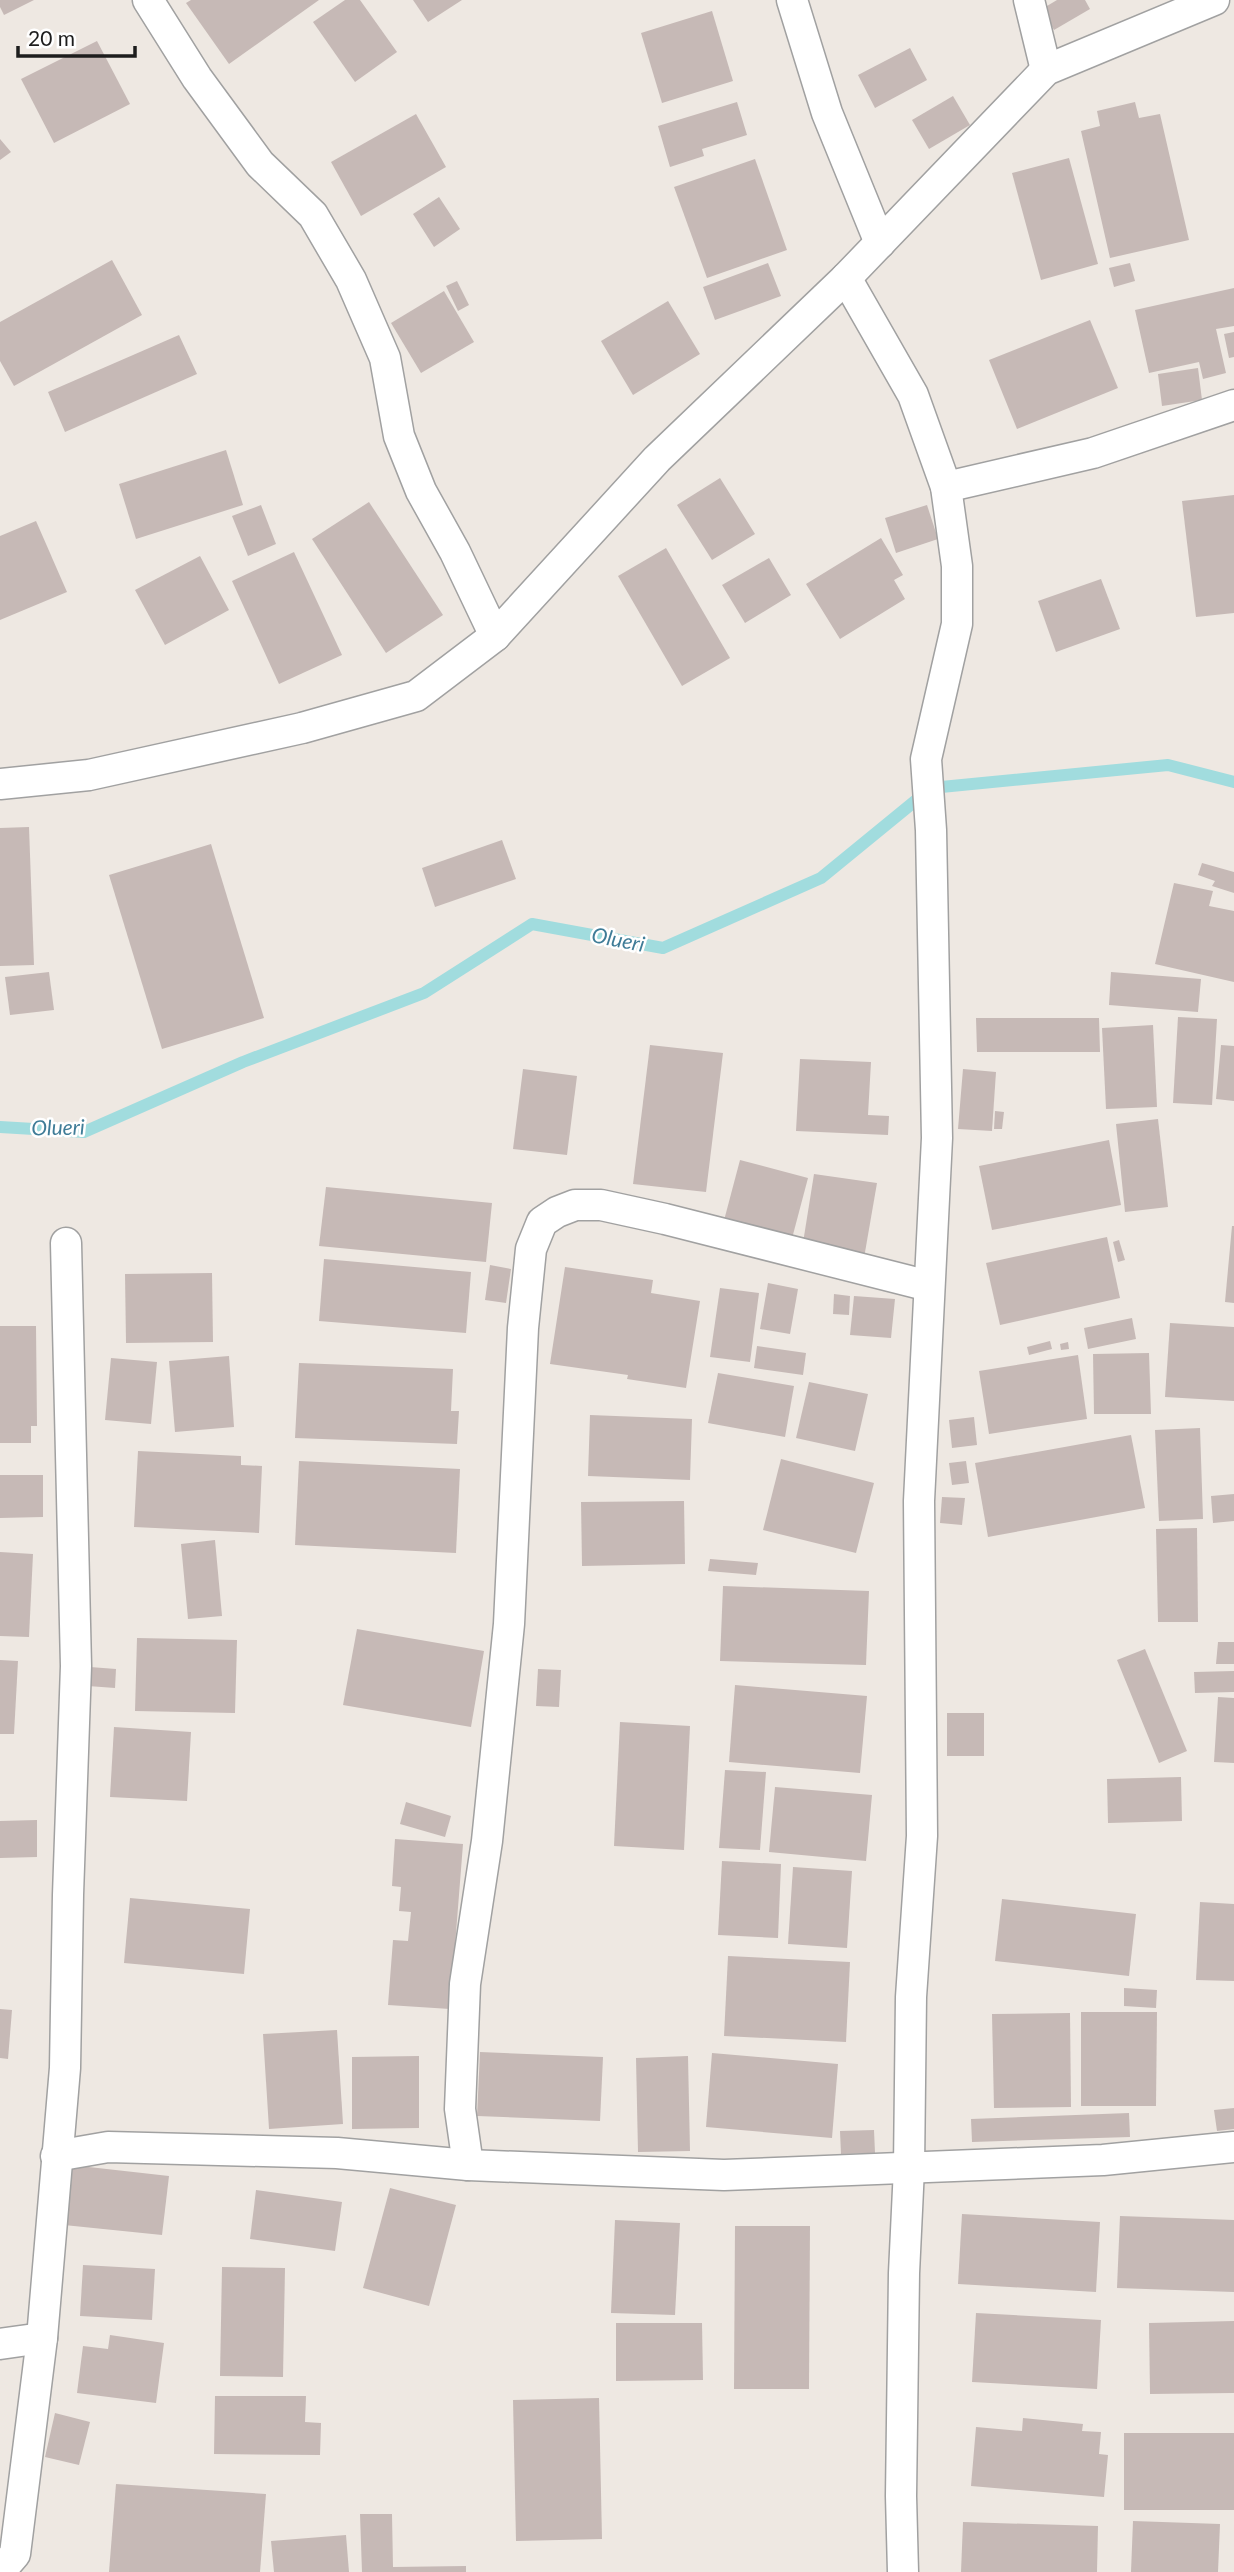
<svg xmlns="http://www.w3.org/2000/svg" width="1234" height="2572" viewBox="0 0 1234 2572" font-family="Lato,sans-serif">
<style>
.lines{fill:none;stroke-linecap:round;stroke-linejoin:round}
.stream{stroke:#a1dcde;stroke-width:12}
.building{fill:#c6b9b6}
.minor-casing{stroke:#a1a1a1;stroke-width:33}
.minor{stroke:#fff;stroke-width:30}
.labels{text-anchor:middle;stroke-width:5;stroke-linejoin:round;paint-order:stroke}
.water-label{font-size:21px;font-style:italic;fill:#3f7c97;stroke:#fff}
</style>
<rect width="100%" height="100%" fill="#eee8e2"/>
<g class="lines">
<polyline class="stream" points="0,1127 84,1132 243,1062 424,993 532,924 663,948 821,878 931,788 1168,765 1234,782"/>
</g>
<g class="building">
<polygon points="0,0 34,0 4,15 0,7"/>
<polygon points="191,0 319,0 229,64 186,3"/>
<polygon points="345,0 360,0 397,52 355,82 313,22"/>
<polygon points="413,0 462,0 428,22"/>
<polygon points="1057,0 1085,0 1090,9 1054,30 1042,9"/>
<polygon points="712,11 733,81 662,103 641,33"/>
<polygon points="97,41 130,104 54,143 21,79"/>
<polygon points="910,48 927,80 875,108 858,75"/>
<polygon points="953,96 970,125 929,149 912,120"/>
<polygon points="737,102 747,135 702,149 704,156 670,167 658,126"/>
<polygon points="1135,102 1139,118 1160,114 1189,240 1110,258 1081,131 1100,126 1097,111"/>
<polygon points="416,114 446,167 361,216 331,162"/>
<polygon points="0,139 11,152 0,160"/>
<polygon points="1069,158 1098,264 1041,280 1012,173"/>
<polygon points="755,159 787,250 707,278 674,187"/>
<polygon points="439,197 460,229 434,247 413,214"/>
<polygon points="112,260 142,315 14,386 0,361 0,322"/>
<polygon points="768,263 781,296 715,320 703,287"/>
<polygon points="1130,263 1135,281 1114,287 1109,268"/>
<polygon points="457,281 469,305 458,311 446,286"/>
<polygon points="1234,288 1234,326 1216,329 1226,373 1203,379 1199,362 1149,373 1135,310"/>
<polygon points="444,291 474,342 421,373 391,323"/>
<polygon points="668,301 700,354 633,395 601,341"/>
<polygon points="1090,320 1118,388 1017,429 989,360"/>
<polygon points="1234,332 1234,357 1229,358 1224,334"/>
<polygon points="179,335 197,374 65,432 48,392"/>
<polygon points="1198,368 1202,400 1162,406 1158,374"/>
<polygon points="226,450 243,505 136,539 119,484"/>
<polygon points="720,478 755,534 712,560 677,505"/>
<polygon points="1234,495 1234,613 1196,617 1182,501"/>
<polygon points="369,502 443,615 386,653 312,539"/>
<polygon points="261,505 276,544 248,556 232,516"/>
<polygon points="927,505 938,539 896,553 885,518"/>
<polygon points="36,521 67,592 0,620 0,536"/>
<polygon points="881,538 903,575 894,580 905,599 840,639 806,584"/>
<polygon points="666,548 730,658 682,686 618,576"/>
<polygon points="294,552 342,655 279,684 232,581"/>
<polygon points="200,556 229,610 165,645 135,590"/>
<polygon points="769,558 791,595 745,623 722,585"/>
<polygon points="1101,579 1120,629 1056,652 1038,601"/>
<polygon points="29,827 34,965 0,966 0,828"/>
<polygon points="502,840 516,879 435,907 422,868"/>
<polygon points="211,844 264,1018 162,1049 109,875"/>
<polygon points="1202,863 1234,872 1234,893 1212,886 1215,881 1198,875"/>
<polygon points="1174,883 1213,891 1209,906 1234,911 1234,982 1155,964"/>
<polygon points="49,972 54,1010 10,1015 5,977"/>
<polygon points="1111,972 1201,979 1198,1012 1109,1005"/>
<polygon points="1178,1017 1217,1019 1212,1105 1173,1103"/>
<polygon points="976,1018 1099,1018 1100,1052 977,1052"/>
<polygon points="1153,1025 1157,1107 1106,1109 1102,1028"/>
<polygon points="650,1045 723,1053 706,1192 633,1184"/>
<polygon points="1221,1045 1234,1046 1234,1101 1216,1099"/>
<polygon points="800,1059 871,1062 868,1115 889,1116 888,1135 796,1131"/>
<polygon points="523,1069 577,1076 567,1155 513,1149"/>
<polygon points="963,1069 996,1072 992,1131 958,1129"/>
<polygon points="995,1111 1004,1112 1002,1129 994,1129"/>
<polygon points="1158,1119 1168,1207 1125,1212 1116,1124"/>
<polygon points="1109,1140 1121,1205 992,1230 979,1166"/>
<polygon points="740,1160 808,1178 790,1246 722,1228"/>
<polygon points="814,1174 877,1183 864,1258 802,1249"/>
<polygon points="326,1187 492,1203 486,1262 319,1246"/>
<polygon points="1232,1226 1234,1226 1234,1303 1225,1302"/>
<polygon points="1107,1237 1120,1298 1000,1325 986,1263"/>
<polygon points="1119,1240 1125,1260 1118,1262 1113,1242"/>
<polygon points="324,1259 471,1272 466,1333 319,1321"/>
<polygon points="490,1265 511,1269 506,1303 485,1300"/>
<polygon points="565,1267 653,1280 651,1293 700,1301 686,1388 627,1379 628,1375 550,1364"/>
<polygon points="212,1273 213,1342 126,1343 125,1274"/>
<polygon points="768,1283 798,1289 790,1334 760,1329"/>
<polygon points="720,1288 759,1293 750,1362 710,1357"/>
<polygon points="834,1294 850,1296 849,1315 833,1314"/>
<polygon points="854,1296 895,1299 891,1338 850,1335"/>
<polygon points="1132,1318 1136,1339 1088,1349 1084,1328"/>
<polygon points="1170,1323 1234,1327 1234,1401 1165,1397"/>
<polygon points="0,1326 36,1326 37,1426 31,1426 31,1443 0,1443"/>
<polygon points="1050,1341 1052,1349 1029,1355 1027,1347"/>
<polygon points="1068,1342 1069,1349 1061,1350 1060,1344"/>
<polygon points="757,1346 806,1353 803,1375 754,1368"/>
<polygon points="1149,1353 1151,1414 1094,1414 1093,1354"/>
<polygon points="1078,1355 1087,1419 989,1434 979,1371"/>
<polygon points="229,1356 234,1427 175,1432 169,1361"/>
<polygon points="111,1358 157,1362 151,1424 105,1420"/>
<polygon points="299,1363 453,1369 451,1411 459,1411 457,1444 295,1438"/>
<polygon points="718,1373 794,1386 785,1437 708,1423"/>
<polygon points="809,1382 868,1394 855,1451 796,1438"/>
<polygon points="590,1415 692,1419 690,1480 588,1476"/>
<polygon points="974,1417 977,1445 952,1448 949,1420"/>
<polygon points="1200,1428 1203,1519 1159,1521 1155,1430"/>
<polygon points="1131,1435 1145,1508 988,1537 975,1463"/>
<polygon points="138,1451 241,1456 241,1465 262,1466 259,1533 134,1527"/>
<polygon points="781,1459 874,1483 856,1553 763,1530"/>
<polygon points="299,1461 460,1469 456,1553 295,1545"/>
<polygon points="966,1461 969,1483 952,1485 949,1463"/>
<polygon points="0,1475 43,1475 43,1517 0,1518"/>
<polygon points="1234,1494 1234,1521 1213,1523 1211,1496"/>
<polygon points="942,1497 965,1498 962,1525 940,1523"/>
<polygon points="684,1501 685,1564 582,1566 581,1502"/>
<polygon points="1197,1528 1198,1622 1158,1622 1156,1529"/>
<polygon points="215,1540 222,1616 188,1619 181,1544"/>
<polygon points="0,1552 33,1554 29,1637 0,1636"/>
<polygon points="710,1559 758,1563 756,1575 708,1571"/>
<polygon points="723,1586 869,1591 866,1665 720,1661"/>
<polygon points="357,1629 484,1651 471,1727 343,1705"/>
<polygon points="137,1638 237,1640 235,1713 135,1711"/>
<polygon points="1218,1642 1234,1642 1234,1664 1216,1664"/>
<polygon points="1145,1649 1187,1751 1159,1763 1117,1660"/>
<polygon points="0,1660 18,1661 14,1734 0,1734"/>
<polygon points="90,1667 116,1669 115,1688 88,1686"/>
<polygon points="538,1669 561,1670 559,1707 536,1706"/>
<polygon points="1234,1671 1234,1692 1195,1693 1194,1672"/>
<polygon points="735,1685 867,1696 860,1773 729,1762"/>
<polygon points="1218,1697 1234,1698 1234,1763 1214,1762"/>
<rect x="947" y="1713" width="37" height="43"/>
<polygon points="620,1722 690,1726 684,1850 614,1846"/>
<polygon points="114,1727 191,1732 187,1801 110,1797"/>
<polygon points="725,1770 766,1772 760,1850 719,1848"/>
<polygon points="1181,1777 1182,1821 1108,1823 1107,1779"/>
<polygon points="775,1787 872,1795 866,1861 769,1852"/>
<polygon points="406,1802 451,1816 445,1837 400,1824"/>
<polygon points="37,1820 37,1857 0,1858 0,1821"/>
<polygon points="395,1839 463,1844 450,2009 388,2005 393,1940 408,1941 411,1912 399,1911 401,1887 392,1886"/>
<polygon points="722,1861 781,1864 778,1938 718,1935"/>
<polygon points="793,1867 852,1871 847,1948 788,1944"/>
<polygon points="130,1898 250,1909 244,1974 124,1963"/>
<polygon points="1002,1899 1136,1914 1129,1976 995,1961"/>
<polygon points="1200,1902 1234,1904 1234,1981 1196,1980"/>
<polygon points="728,1956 850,1962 846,2042 724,2036"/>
<polygon points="1124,1988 1157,1990 1156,2008 1124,2006"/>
<polygon points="0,2009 12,2010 8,2059 0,2058"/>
<polygon points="1081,2012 1157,2012 1156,2106 1081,2106"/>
<polygon points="1070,2013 1071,2107 994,2108 992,2014"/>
<polygon points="337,2030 343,2124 269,2129 263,2034"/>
<polygon points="480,2052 603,2057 600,2121 477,2116"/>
<polygon points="712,2053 838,2064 832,2138 706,2127"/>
<polygon points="419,2056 419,2128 352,2129 352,2057"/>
<polygon points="688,2056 690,2151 638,2152 636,2058"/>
<polygon points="1234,2108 1234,2129 1217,2131 1214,2110"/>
<polygon points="1129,2113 1130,2137 972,2142 971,2119"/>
<polygon points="874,2130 875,2153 841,2154 840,2131"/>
<polygon points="71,2165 169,2176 162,2235 64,2225"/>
<polygon points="390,2188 456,2205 429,2306 363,2288"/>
<polygon points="256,2190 342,2202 335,2251 250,2239"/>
<polygon points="962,2214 1100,2222 1096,2292 958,2284"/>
<polygon points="1120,2216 1234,2220 1234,2292 1117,2288"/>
<polygon points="615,2220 680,2223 675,2315 611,2313"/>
<polygon points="735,2226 810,2226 809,2389 734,2389"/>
<polygon points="83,2265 155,2269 152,2320 80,2316"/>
<polygon points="222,2267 285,2268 283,2377 220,2376"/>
<polygon points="976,2313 1101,2320 1097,2389 972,2382"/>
<polygon points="1234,2321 1234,2393 1150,2394 1149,2323"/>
<polygon points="616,2323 702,2323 703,2380 616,2381"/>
<polygon points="110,2335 164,2343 156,2403 77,2393 83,2346 108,2349"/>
<polygon points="215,2396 306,2396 305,2422 321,2423 320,2455 214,2454"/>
<polygon points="599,2398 602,2539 516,2541 513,2400"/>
<polygon points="55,2413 90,2422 79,2465 45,2457"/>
<polygon points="1023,2418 1083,2424 1082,2431 1101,2432 1099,2454 1108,2455 1104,2497 971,2486 976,2427 1022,2431"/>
<rect x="1124" y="2433" width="110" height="77"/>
<polygon points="116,2484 266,2494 260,2572 109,2572"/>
<polygon points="360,2514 392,2514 393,2567 466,2566 466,2572 362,2572"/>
<polygon points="1133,2521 1220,2524 1218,2572 1131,2572"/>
<polygon points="963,2522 1098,2526 1097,2572 961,2572"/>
<polygon points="346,2535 349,2572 274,2572 271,2541"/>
</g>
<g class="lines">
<g class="minor-casing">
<g id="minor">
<polyline points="148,0 197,78 260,164 313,215 351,280 385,358 399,436 421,491 455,552 495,636"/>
<polyline points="792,0 827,113 880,243"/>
<polyline points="1029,0 1046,70"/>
<polyline points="846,278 913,395 946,487 957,566 957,624 926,759 931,830 937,1138 919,1501 922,1836 911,1997 909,2168 904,2273 901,2496 903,2572"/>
<polyline points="946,487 1093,453 1234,405"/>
<polyline points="0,784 89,775 302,728 416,696 495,636 657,459 846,278 1046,70 1214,0"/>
<polyline points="56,2156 108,2147 337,2153 468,2165 724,2175 1103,2160 1234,2147"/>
<polyline points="468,2165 460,2109 465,1984 487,1841 509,1624 523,1328 531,1249 542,1222 557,1212 575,1205 601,1205 665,1219 929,1286"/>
<polyline points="0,2344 42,2338"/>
<polyline points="0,2565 9,2561 15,2554 42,2338 65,2068 68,1895 76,1666 66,1243"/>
</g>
</g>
<use href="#minor" class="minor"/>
</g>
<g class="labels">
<g class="water-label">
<text transform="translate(618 940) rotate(11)" y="7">Olueri</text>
<text transform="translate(58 1128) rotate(-1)" y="7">Olueri</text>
</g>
</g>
<path d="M18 46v10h117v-10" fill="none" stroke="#1d1d1d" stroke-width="3.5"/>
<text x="28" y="46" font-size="21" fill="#1d1d1d" stroke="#ffffff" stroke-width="5" paint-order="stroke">20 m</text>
</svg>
